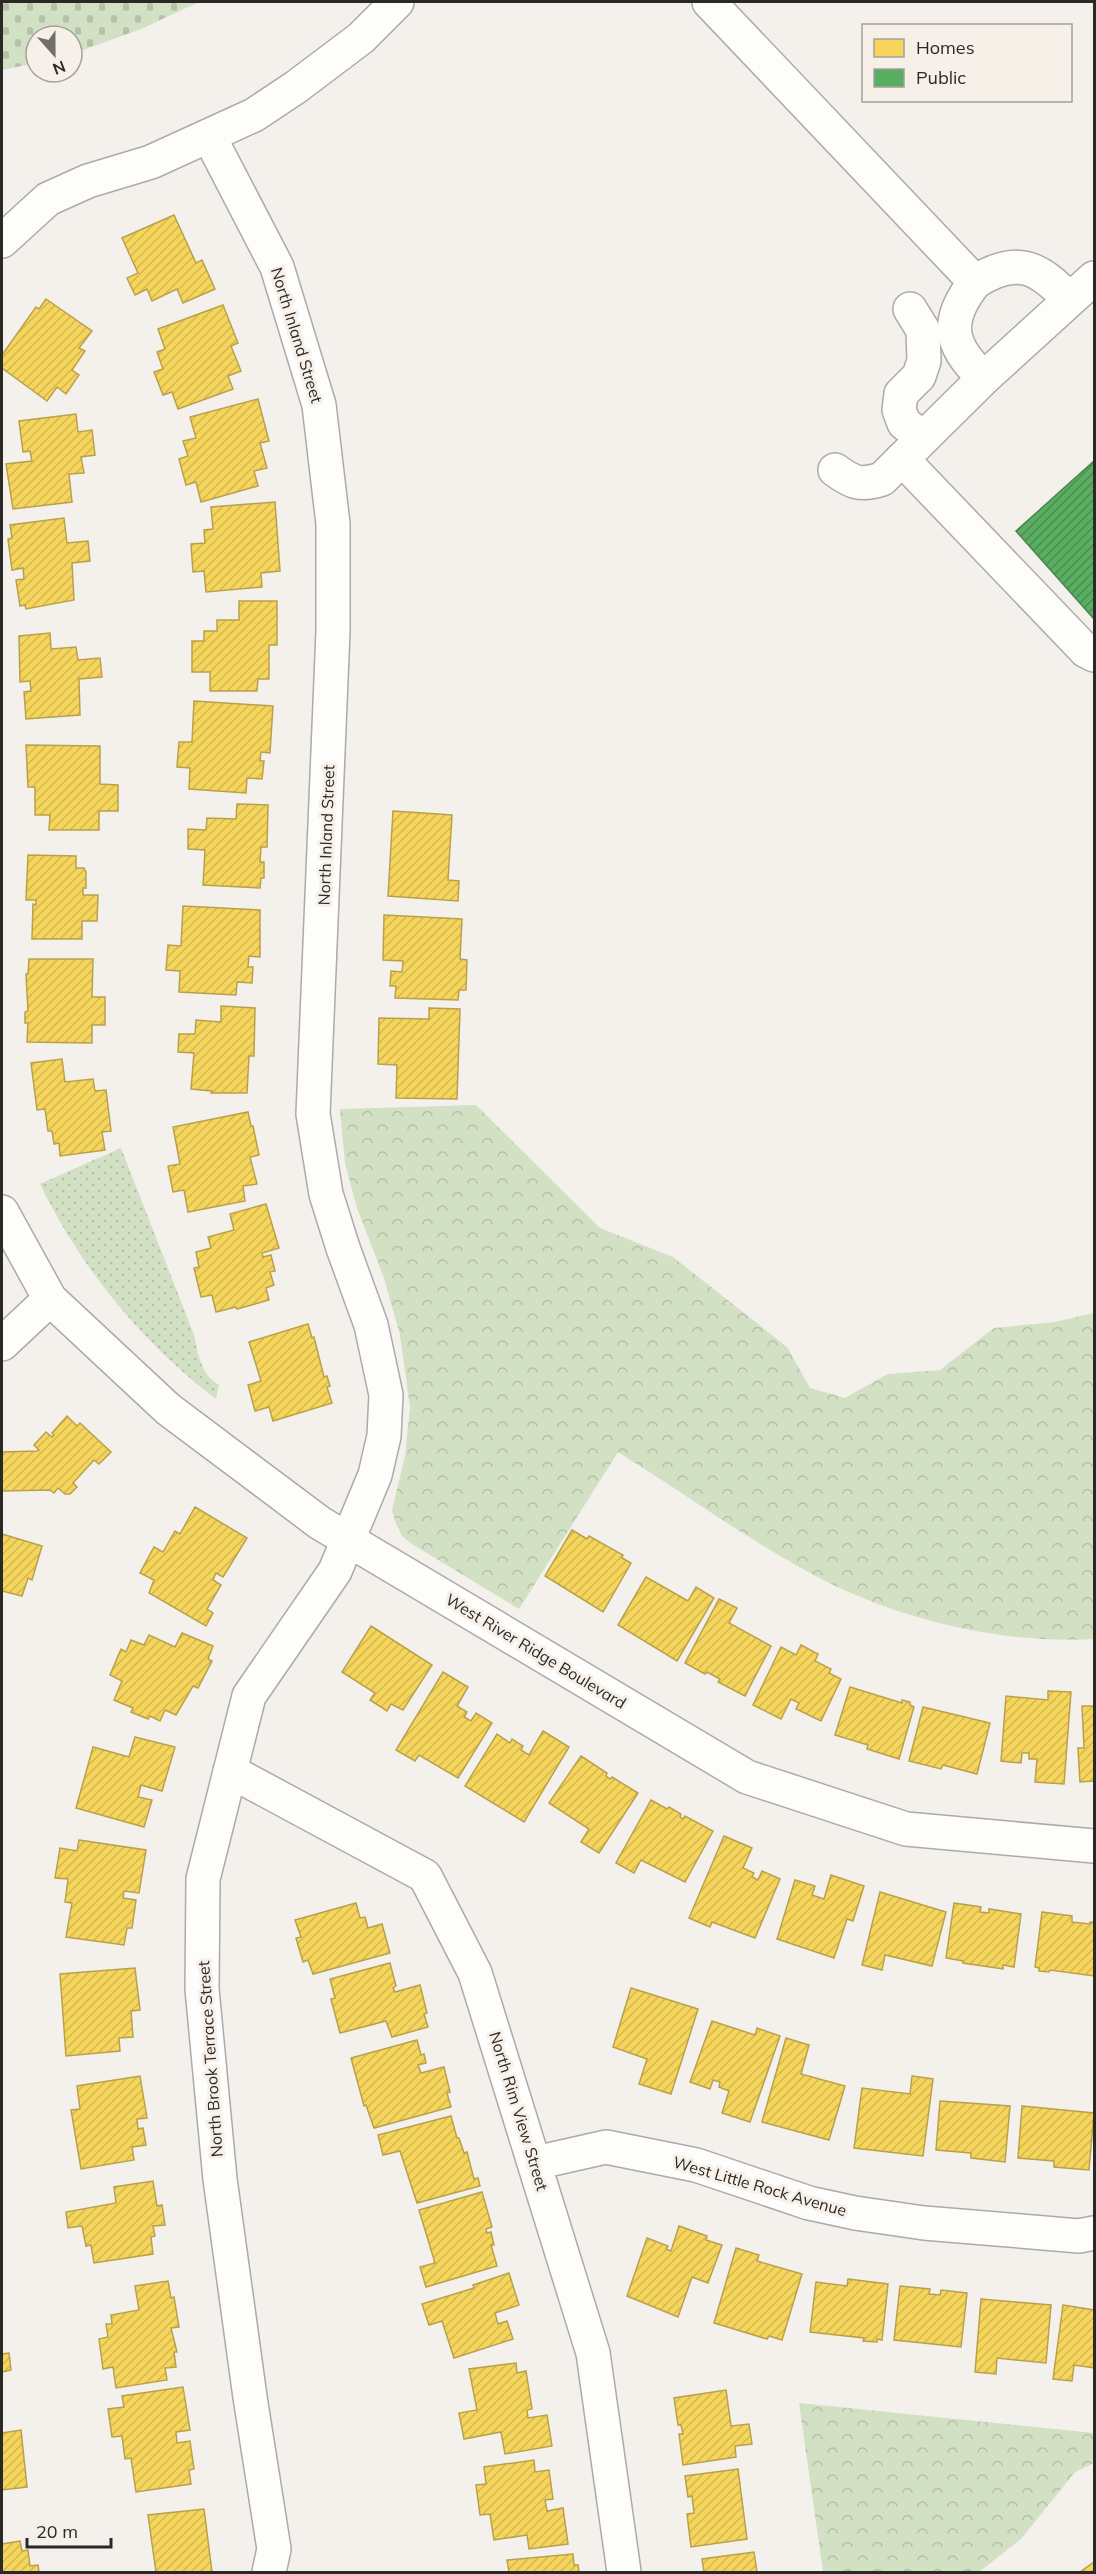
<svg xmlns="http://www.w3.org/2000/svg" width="1096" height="2574" viewBox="0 0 1096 2574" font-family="Mulish,sans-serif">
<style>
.grass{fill:url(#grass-dots)}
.cemetery{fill:url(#cemetery-stones)}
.park{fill:url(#park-crowns)}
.homes{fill:url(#homes-hatch);stroke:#b9a14c;stroke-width:1.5}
.public{fill:url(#public-hatch);stroke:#4c864f;stroke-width:1.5}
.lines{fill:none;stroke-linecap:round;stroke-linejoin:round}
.minor-casing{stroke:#adaaa7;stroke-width:36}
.minor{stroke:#fdfdfc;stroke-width:33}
.labels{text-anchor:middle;stroke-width:6;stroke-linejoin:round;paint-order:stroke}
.street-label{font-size:16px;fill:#2b2926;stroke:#f7f0e9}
</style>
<defs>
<pattern id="grass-dots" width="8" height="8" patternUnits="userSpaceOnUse" patternTransform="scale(1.5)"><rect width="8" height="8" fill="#d2e0c3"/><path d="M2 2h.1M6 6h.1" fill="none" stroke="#b4c0a7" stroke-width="1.8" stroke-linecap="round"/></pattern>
<pattern id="cemetery-stones" width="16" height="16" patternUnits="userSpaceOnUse" patternTransform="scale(1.5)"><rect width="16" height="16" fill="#d2e0c3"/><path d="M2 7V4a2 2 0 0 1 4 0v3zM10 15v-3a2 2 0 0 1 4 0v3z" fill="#b4c0a7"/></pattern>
<pattern id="park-crowns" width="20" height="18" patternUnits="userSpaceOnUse" patternTransform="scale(1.5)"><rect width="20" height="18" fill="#d2e0c3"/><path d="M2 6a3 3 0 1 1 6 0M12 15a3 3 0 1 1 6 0" fill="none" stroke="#b4c0a7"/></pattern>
<pattern id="homes-hatch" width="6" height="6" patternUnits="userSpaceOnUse" patternTransform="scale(1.5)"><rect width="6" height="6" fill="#f6d55c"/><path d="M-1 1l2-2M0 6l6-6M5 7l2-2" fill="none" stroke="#d3b750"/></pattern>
<pattern id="public-hatch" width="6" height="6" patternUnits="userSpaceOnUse" patternTransform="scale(1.5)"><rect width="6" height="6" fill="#5aae61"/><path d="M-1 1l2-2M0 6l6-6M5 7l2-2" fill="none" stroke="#4b8e50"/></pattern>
</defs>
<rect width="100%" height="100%" fill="#f4f0ec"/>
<path class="grass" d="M121 1148 194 1335C198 1354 201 1375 219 1385L216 1399C141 1342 81 1268 40 1184Z"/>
<polygon class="cemetery" points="2,2 199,2 141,29 72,54 72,36 36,36 36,63 2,70"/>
<g class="park">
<path d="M476 1105 600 1228 673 1257 787 1347 810 1388 845 1398 888 1374 940 1370 994 1328 1055 1322 1094 1313V1639C998 1644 895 1619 810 1573 744 1537 682 1492 618 1452L519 1609 412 1544 402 1536 395 1521 392 1510 405 1456 410 1407 400 1335 384 1278 357 1208 345 1163 340 1109Z"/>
<polygon points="799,2403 1094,2433 1094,2463 1075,2472 1021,2539 979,2572 823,2572"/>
</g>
<g class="homes">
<polygon points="174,215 196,263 202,260 215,289 183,303 177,289 152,301 147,289 135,295 127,278 138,273 122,238"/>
<polygon points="46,299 92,331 79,348 85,351 72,370 79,375 66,394 57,387 47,401 2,368 2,355 36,307 39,309"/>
<polygon points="223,305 238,343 231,346 241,371 228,376 233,389 178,409 172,392 163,395 154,372 163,369 157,352 165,349 158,329"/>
<polygon points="258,399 269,441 260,443 267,468 254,471 258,486 201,502 196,482 186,485 179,459 188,456 183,441 196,438 190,417"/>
<polygon points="76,414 78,432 92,430 95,455 81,457 84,473 69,474 72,502 13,509 6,464 32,461 30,451 23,452 19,421"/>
<polygon points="275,502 280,571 261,573 262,587 206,592 204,571 193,572 191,544 205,543 204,530 213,529 211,507"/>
<polygon points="64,518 67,543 88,541 90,561 72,563 74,600 26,609 25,605 20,606 16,580 24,579 23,568 12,570 8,539 12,538 10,525"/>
<polygon points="239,601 277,601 277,645 269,645 269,679 258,679 257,691 210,691 210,672 192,672 192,641 204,641 204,631 217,631 217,620 239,620"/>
<polygon points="50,633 51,649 76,647 78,660 100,658 102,677 79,679 80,715 26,719 24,692 31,691 30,681 20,682 19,636"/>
<polygon points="194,701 273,706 270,753 261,752 260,761 264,761 262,779 247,778 246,793 189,789 190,768 177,767 179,742 192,742"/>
<polygon points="26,745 100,746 100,784 118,785 118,811 99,811 99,830 49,830 50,815 35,815 35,787 28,787"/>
<polygon points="237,804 268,805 267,847 261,847 260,862 264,862 264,878 261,878 260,888 203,885 205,850 188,849 188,829 206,830 207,818 236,819"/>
<polygon points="393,811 452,815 448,880 459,881 458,901 388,896"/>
<polygon points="28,855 76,856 76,868 84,868 86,872 86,888 83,888 83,895 98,895 97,921 82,921 82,939 32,939 33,904 36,905 36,900 26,900"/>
<polygon points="183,906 260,910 260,957 249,956 248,967 253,967 252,983 237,982 236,995 179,992 180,971 166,970 168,945 181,946"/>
<polygon points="384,915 462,919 460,959 467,960 466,990 459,990 458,1000 395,998 396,986 390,986 391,971 402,972 403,961 383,960"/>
<polygon points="29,959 93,959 92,997 105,997 105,1025 92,1025 92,1043 27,1042 28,1023 25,1023 25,1012 28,1011 26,974 28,974"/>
<polygon points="221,1006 255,1008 254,1056 249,1056 247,1093 211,1093 212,1091 191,1089 194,1053 178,1052 179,1034 195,1034 196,1020 221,1022"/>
<polygon points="429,1008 460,1009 457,1099 396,1098 397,1065 378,1064 379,1018 429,1019"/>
<polygon points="62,1059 65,1082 93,1079 95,1091 106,1090 111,1131 102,1132 105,1150 60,1156 59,1143 54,1144 52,1131 48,1131 45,1109 37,1110 31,1063"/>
<polygon points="248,1112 251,1126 253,1126 259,1155 250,1157 257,1184 243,1186 245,1201 188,1212 184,1190 173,1192 168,1166 180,1164 173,1127"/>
<polygon points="266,1204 279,1248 262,1253 263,1257 271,1255 275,1271 270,1272 274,1285 266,1288 269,1300 237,1309 236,1307 216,1312 212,1295 201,1297 194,1268 199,1267 196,1252 211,1248 208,1237 234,1230 230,1214"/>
<polygon points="308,1324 312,1338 314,1337 324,1377 327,1376 330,1386 327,1387 332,1403 273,1421 269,1407 255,1411 248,1385 261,1381 249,1342"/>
<polygon points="67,1416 77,1426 80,1423 111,1452 99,1464 94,1460 73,1483 77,1487 70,1494 65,1494 58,1488 54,1493 50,1490 2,1491 2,1452 37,1451 39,1450 34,1445 46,1432 52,1437 54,1435 52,1433"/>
<polygon points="195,1507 247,1538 223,1577 216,1573 213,1580 221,1585 207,1609 213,1613 206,1626 149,1593 154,1580 140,1573 154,1547 163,1552 175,1531 180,1534"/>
<polygon points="572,1530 587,1539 589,1536 623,1555 622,1558 631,1563 603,1612 545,1576"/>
<polygon points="2,1534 42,1546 32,1580 28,1578 22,1596 2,1591"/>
<polygon points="646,1577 688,1601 696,1587 714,1598 677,1661 618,1625"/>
<polygon points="719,1599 737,1608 729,1623 771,1646 745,1696 718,1682 720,1679 707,1672 705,1674 685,1663"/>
<polygon points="371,1626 432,1665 403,1710 391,1704 387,1711 370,1700 375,1693 342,1672"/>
<polygon points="182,1633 213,1646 208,1659 212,1661 198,1688 193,1686 176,1715 165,1710 160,1721 150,1716 148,1719 131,1712 133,1708 114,1700 122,1681 110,1675 121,1649 126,1652 131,1640 144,1645 149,1635 175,1647"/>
<polygon points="801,1645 818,1654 815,1661 831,1669 829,1673 841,1679 821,1721 796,1709 799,1703 791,1699 781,1719 753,1705 781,1647 796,1655"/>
<polygon points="443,1672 468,1687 457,1706 467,1712 464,1717 471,1721 476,1713 492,1723 458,1778 419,1755 415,1761 396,1750"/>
<polygon points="850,1687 902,1703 902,1700 910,1702 910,1705 914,1707 899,1759 867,1749 868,1745 835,1735"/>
<polygon points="1048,1691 1071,1692 1064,1784 1035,1782 1037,1759 1029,1759 1029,1753 1022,1753 1021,1763 1001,1761 1006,1696 1048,1700"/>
<polygon points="1082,1706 1094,1706 1094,1781 1080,1782 1078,1748 1084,1748"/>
<polygon points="923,1707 990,1723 977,1774 943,1765 941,1769 909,1761"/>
<polygon points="543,1731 569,1747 524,1822 465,1786 497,1734 510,1743 512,1739 523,1746 521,1750 529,1755"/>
<polygon points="135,1737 175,1747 162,1791 141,1785 138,1797 152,1800 144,1827 76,1808 93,1747 129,1757"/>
<polygon points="581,1756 607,1773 606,1776 610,1779 612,1777 638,1793 599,1853 581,1842 589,1829 549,1803"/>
<polygon points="651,1800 667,1809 669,1807 681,1814 680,1817 683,1819 685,1816 713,1831 685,1882 641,1860 634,1873 616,1863"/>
<polygon points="724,1836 752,1848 743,1868 754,1873 752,1877 758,1880 762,1871 780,1879 755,1938 712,1922 710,1927 689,1918"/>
<polygon points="79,1840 146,1850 139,1893 124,1891 123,1898 136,1900 132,1928 127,1928 124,1945 66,1937 72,1903 65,1902 68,1879 55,1878 60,1848 77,1851"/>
<polygon points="831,1875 864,1886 853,1921 847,1919 834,1958 777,1939 795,1880 815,1886 812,1895 824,1899"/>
<polygon points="880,1892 946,1912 932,1966 885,1955 882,1970 862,1965"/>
<polygon points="356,1903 360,1918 365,1917 368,1928 382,1924 390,1953 313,1974 308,1960 303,1962 296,1938 301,1937 295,1920"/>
<polygon points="954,1903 981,1907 980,1912 989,1913 989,1909 1021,1914 1014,1967 1003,1965 1003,1969 963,1963 963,1961 946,1958"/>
<polygon points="1042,1912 1072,1916 1072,1922 1090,1924 1090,1922 1094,1922 1094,1976 1050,1970 1049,1972 1039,1971 1039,1968 1035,1967"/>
<polygon points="390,1963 396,1986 393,1988 395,1992 420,1985 427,2013 424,2014 428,2027 392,2037 386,2021 340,2033 331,1999 335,1998 330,1979"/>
<polygon points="135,1968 140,2010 131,2011 133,2037 119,2038 120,2051 66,2056 60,1974"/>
<polygon points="631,1988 698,2009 671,2094 639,2084 647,2059 613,2047"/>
<polygon points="712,2021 755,2035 757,2028 780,2036 750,2122 722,2113 729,2091 719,2087 720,2082 713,2080 710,2089 690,2082"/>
<polygon points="786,2038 809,2045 801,2074 845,2086 829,2140 762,2122"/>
<polygon points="417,2040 421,2055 424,2054 426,2063 418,2065 421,2073 444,2067 450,2092 447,2093 451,2107 374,2128 366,2105 364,2106 351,2058"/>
<polygon points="140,2076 147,2118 137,2119 138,2129 143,2128 146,2145 132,2147 134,2160 81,2169 71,2110 80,2109 77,2086"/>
<polygon points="912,2076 933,2079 923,2156 854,2148 862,2088 910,2094"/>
<polygon points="940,2101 1010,2106 1005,2162 971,2158 971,2153 936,2150"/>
<polygon points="1022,2106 1094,2113 1089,2170 1054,2167 1054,2161 1018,2158"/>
<polygon points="451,2116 457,2138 459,2138 464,2153 467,2152 474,2179 478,2178 480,2186 417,2203 400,2151 383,2155 378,2135"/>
<polygon points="153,2181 157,2206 162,2205 165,2225 153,2226 155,2236 151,2237 153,2254 94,2263 91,2245 86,2246 82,2226 68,2228 66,2212 116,2203 114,2187"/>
<polygon points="482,2192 492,2227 486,2229 487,2233 491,2232 494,2245 491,2245 497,2266 426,2287 420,2267 435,2263 419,2210"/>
<polygon points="679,2226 707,2236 706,2240 722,2245 708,2283 692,2277 678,2317 627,2296 647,2238 668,2246 666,2249 671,2251"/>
<polygon points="736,2248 759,2255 757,2261 802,2274 782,2340 769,2336 767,2339 714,2323"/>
<polygon points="509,2273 519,2305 495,2313 498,2324 507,2321 513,2339 454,2358 442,2321 429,2325 422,2304 474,2288 473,2285"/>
<polygon points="848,2279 888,2284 882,2340 877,2339 877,2342 863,2341 864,2338 810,2332 816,2282 847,2286"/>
<polygon points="168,2281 171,2298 174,2297 179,2327 171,2328 177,2352 174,2352 176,2367 165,2368 167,2380 116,2388 113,2367 103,2369 99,2339 108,2337 106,2324 112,2324 111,2315 139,2310 135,2286"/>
<polygon points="900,2286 930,2289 929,2294 940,2295 941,2290 967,2293 961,2347 894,2340"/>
<polygon points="981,2299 1051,2305 1046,2363 997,2358 996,2374 975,2372"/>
<polygon points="1063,2305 1094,2310 1094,2368 1074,2365 1072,2381 1053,2379"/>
<polygon points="9,2353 11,2370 2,2372 2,2354"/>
<polygon points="516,2363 517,2373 526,2371 532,2409 527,2410 528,2418 547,2415 552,2446 505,2454 501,2432 464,2439 459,2413 477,2410 469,2369"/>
<polygon points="183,2387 190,2430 176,2432 177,2443 190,2441 194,2469 189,2470 191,2484 136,2492 131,2458 125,2459 122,2436 112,2437 108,2409 124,2407 122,2396"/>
<polygon points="726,2390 731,2426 749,2424 752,2444 735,2446 736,2457 683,2465 679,2434 683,2434 681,2425 678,2425 674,2398"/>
<polygon points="21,2430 27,2487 2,2490 2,2433"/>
<polygon points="534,2460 535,2472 549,2470 553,2499 545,2500 547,2511 563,2508 568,2544 529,2549 527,2535 494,2540 490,2514 480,2515 476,2485 486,2484 484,2467"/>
<polygon points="738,2469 747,2539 691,2547 687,2514 694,2513 692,2496 688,2497 685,2476"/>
<polygon points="204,2509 212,2572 156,2572 148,2515"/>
<polygon points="20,2541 22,2551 28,2550 30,2566 38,2565 39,2572 2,2572 2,2544"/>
<polygon points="754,2552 757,2572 704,2572 702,2559"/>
<polygon points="573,2554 574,2565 578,2565 579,2572 509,2572 507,2560"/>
<polygon points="1094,2562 1094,2572 1080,2572"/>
</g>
<polygon class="public" points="1094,461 1094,619 1016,531"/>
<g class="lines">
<g class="minor-casing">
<g id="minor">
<path d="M709 2 975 282C945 320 948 345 984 378"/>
<polyline points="209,136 277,267 319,405 333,524 333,631 313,1114 326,1194 343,1248 371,1325 386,1395 384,1436 375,1475 335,1571 249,1696 203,1879 202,1989 220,2179 250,2397 274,2549 269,2572"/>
<polyline points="2,241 48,199 88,181 151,162 254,115 296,87 361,38 397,2"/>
<path d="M975 282C1017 255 1038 267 1069 299"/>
<polyline points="910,309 923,330 924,361 919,376 901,394 899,410 904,423 923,438"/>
<polyline points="902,459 1086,651 1094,655"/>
<path d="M835 470C853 483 860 486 882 479L984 378 1094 278"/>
<polyline points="2,1212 50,1299 168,1409 320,1523 747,1777 906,1829 1094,1846"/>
<polyline points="2,1344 50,1299"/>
<polyline points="230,1771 425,1876 475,1973 593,2353 624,2572"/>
<polyline points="535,2163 606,2147 696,2165 809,2203 855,2213 924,2223 997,2229 1079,2236 1094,2233"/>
</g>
</g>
<use href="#minor" class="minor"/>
</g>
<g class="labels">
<g class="street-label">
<text transform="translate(297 335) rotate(73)" y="6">North Inland Street</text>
<text transform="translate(326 835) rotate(-88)" y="6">North Inland Street</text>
<text transform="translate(536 1651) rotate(31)" y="6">West River Ridge Boulevard</text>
<text transform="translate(210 2059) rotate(-94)" y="6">North Brook Terrace Street</text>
<text transform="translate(519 2111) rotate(73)" y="6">North Rim View Street</text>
<text transform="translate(760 2186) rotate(16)" y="6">West Little Rock Avenue</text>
</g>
</g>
<rect width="1096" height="2574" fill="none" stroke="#2b2926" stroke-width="6"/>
<rect x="862" y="24" width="210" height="78" fill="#f7f0e9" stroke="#a5a09b" stroke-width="1.5"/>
<rect x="874" y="39" width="30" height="18" fill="#f6d55c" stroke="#a5a09b" stroke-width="1.5"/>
<text x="916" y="54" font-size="18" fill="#2b2926">Homes</text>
<rect x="874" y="69" width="30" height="18" fill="#5aae61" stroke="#a5a09b" stroke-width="1.5"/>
<text x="916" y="84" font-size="18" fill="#2b2926">Public</text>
<g transform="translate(54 54) rotate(159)"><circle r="28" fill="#f7f0e9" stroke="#a5a09b" stroke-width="1.5"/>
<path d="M0-4.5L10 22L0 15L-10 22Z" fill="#716f6b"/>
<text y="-9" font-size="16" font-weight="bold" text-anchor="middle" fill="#2b2926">N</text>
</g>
<path d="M27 2538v9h84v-9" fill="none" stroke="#2b2926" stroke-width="3"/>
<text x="36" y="2538" font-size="18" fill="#2b2926" stroke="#f7f0e9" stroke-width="4.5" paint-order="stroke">20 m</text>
</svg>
